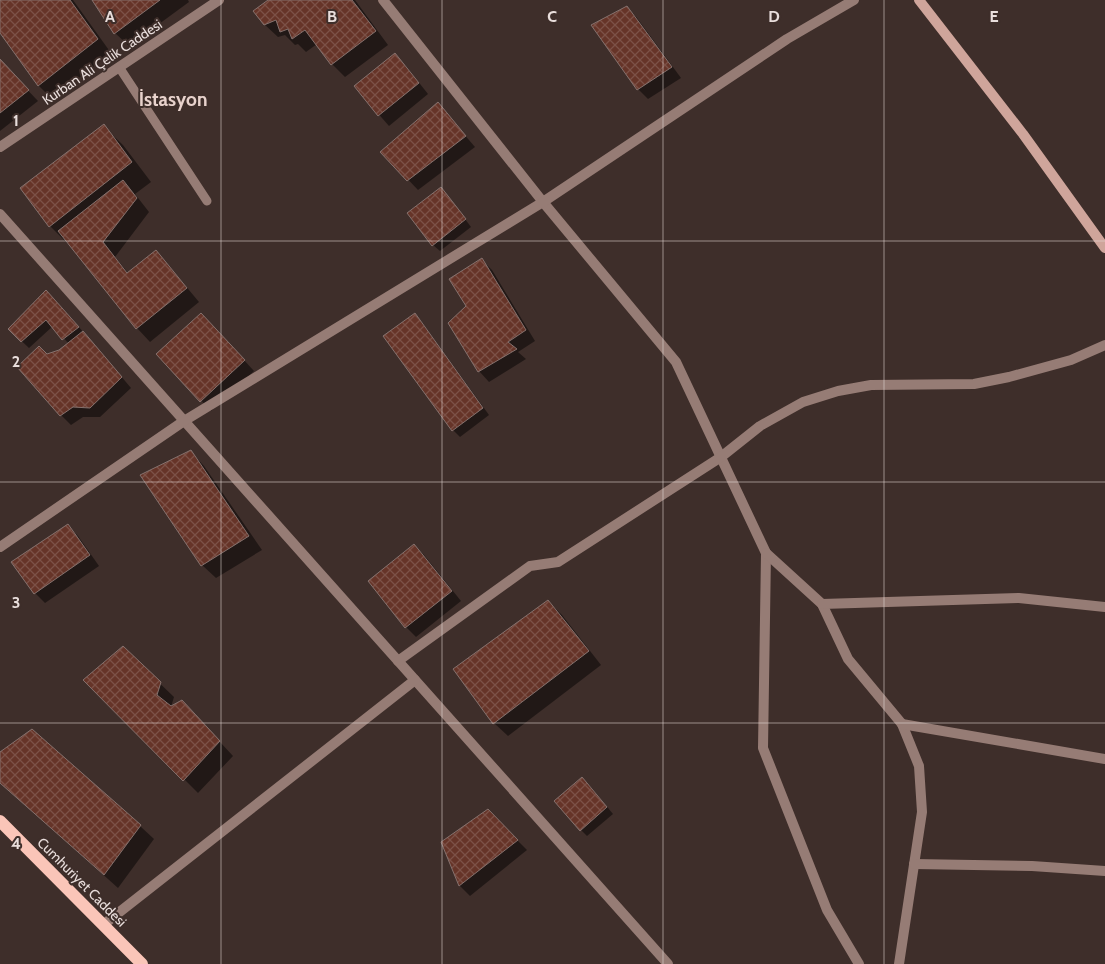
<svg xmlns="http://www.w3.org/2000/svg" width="1105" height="964" viewBox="0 0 1105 964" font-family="Cabin,sans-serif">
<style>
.shadow{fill:#0007}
.building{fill:url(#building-cross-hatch);stroke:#85716d}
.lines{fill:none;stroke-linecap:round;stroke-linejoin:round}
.service{stroke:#967c75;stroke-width:9}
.minor{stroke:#967c75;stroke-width:10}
.secondary{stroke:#cfa59b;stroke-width:10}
.primary{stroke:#fac5b8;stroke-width:12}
.grid{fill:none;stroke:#e9dedc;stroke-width:1;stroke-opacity:0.55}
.labels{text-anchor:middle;stroke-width:4;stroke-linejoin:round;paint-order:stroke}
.street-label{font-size:14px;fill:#e9dedc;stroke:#3e2e2a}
.district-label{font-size:19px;font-weight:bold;fill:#e8d2cc;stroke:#3e2e2a}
.grid-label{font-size:16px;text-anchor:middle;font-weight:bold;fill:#e9dedc;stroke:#3e2e2a;stroke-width:4;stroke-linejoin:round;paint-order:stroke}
</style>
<defs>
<pattern id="building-cross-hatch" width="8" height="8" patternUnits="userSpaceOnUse" patternTransform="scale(1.25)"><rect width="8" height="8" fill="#663428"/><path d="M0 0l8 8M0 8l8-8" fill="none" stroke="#7c5147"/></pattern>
</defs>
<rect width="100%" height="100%" fill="#3e2e2a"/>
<g class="shadow">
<polygon points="0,0 73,0 111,53 52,99 39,86 0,31"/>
<polygon points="94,0 188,0 189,2 129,46 115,33"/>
<polygon points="270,0 355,0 388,45 345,77 332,64 317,44 306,52 298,44 295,45 285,35 278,37 264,24"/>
<polygon points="627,7 637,18 681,78 648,99 638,89"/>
<polygon points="0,61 38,101 0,131"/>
<polygon points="405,65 428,94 389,126 355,87"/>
<polygon points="438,104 475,147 418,190 382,152"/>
<polygon points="103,126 123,145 151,182 135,194 149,212 115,257 129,274 156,252 169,266 199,302 150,342 137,328 70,244 69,245 50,226"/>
<polygon points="447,195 471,227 440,251 433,245"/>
<polygon points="482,260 492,270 535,341 518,352 526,359 489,382 479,371 467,306"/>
<polygon points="53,298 93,343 131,388 100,417 83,417 71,425 61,415 47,356 60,352 69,344 53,326 29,348 9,329"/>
<polygon points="415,315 421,321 489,415 460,437 453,430"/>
<polygon points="211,324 254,371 211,411 158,354"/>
<polygon points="191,452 204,466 262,550 216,578 202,565"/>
<polygon points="68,526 78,536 99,566 45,603 35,593"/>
<polygon points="414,545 424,555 461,601 416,637 406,627"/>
<polygon points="548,601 562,615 601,665 508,736 494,723"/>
<polygon points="123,648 174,697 171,707 195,715 233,756 198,793 85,680"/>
<polygon points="0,754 140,826 154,839 118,888 0,782"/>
<polygon points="589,785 613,814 587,836 581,830"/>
<polygon points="487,810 527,850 470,896 460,886 443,843"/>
</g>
<g class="building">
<polygon points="0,0 70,0 98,39 38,86 0,33"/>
<polygon points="92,0 160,0 114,34"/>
<polygon points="268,0 352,0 376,31 331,65 305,30 292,39 288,29 280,32 276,20 264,25 253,11"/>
<polygon points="627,6 672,67 637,90 591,25"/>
<polygon points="395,53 419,83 378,116 354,86"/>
<polygon points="0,59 29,90 0,113"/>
<polygon points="438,102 466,136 407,181 380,152"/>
<polygon points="104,124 132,162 49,227 20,188"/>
<polygon points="123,180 137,198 103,242 127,273 156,250 187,288 136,329 58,231"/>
<polygon points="441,187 466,219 432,246 407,213"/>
<polygon points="482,258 526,330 508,342 517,349 478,372 448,323 466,306 449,279"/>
<polygon points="46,290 79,327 62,340 46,320 21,342 8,329"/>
<polygon points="201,313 245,360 200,402 156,354"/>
<polygon points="415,313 483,408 452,431 383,336"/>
<polygon points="83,331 122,377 90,408 73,407 60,416 17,367 39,346 47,354 59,350"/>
<polygon points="191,450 249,536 201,566 140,475"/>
<polygon points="68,524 90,555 34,594 11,562"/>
<polygon points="414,544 452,591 405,628 368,581"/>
<polygon points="548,600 589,651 493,724 453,669"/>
<polygon points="123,646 161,682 157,695 171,706 182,700 220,741 183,781 83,680"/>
<polygon points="32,729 141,825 104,875 0,783 0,752"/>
<polygon points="582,777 607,807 580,831 554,801"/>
<polygon points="488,809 518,840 459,886 441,842"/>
</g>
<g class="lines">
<polyline class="service" points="119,67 207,201"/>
<g class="minor">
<polyline points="383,0 543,202 676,362 766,553 763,748 827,910 859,964"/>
<polyline points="0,147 219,0"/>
<polyline points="0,214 668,964"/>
<polyline points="0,547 184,421 543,202 787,39 854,0"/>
<polyline points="766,553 822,604 848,659 902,724 919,766 922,812 899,964"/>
<polyline points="822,604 1019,598 1105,607"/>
<polyline points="398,661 530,566 558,562 721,457 760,426 803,402 838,391 871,385 974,384 1009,377 1071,360 1105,345"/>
<polyline points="902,724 1105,759"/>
<polyline points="914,864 1032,866 1105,871"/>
<polyline points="103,925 415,680"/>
</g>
<polyline class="secondary" points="919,0 1023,134 1105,248"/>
<polyline class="primary" points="0,821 142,964"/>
</g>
<path class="grid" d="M221 0V964M442 0V964M663 0V964M884 0V964M0 241H1105M0 482H1105M0 723H1105"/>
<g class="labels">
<g class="street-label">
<text transform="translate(102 62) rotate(-34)" y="5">Kurban Ali Çelik Caddesi</text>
<text transform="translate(82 882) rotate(45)" y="5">Cumhuriyet Caddesi</text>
</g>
<g class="district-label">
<text x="173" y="106">İstasyon</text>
</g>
</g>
<g class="grid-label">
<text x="110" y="22">A</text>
<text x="332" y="22">B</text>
<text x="552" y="22">C</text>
<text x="774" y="22">D</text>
<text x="994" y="22">E</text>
<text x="16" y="126">1</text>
<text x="16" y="367">2</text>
<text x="16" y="608">3</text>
<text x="16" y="849">4</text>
</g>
</svg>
